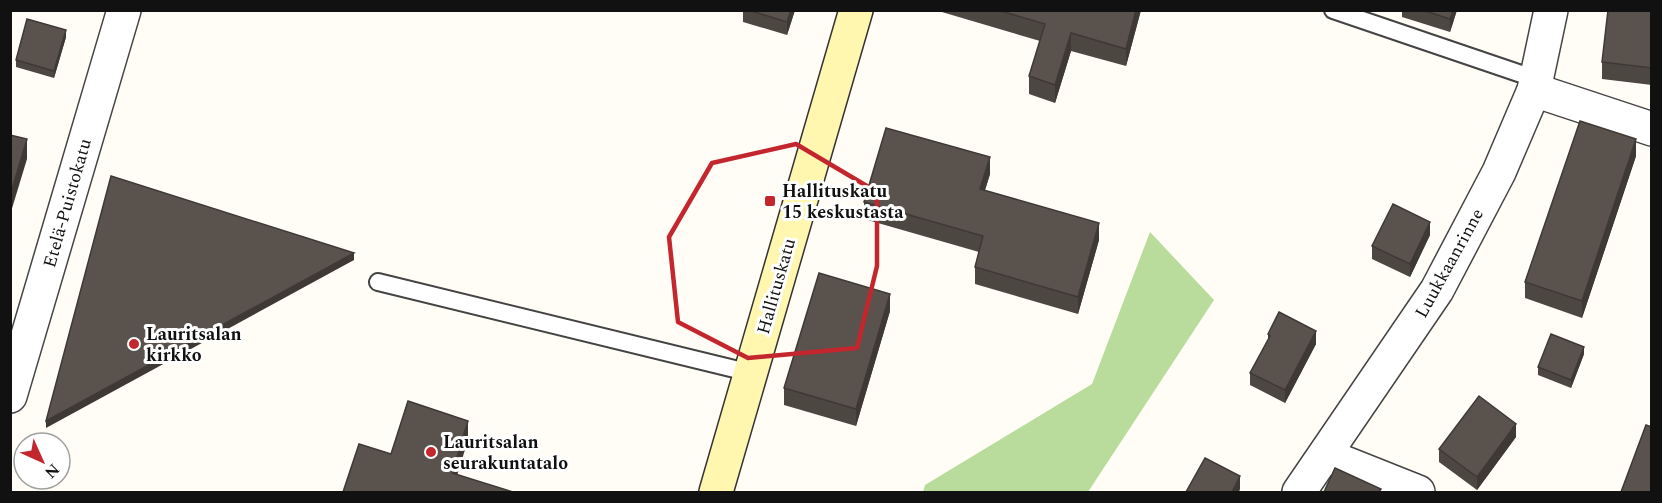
<svg xmlns="http://www.w3.org/2000/svg" width="1662" height="503" viewBox="0 0 1662 503" font-family="Spectral,serif">
<style>
.forest{fill:#b9dc9c}
.lines{fill:none;stroke-linecap:round;stroke-linejoin:round}
.lane-casing{stroke:#444;stroke-width:20}
.street-casing{stroke:#444;stroke-width:36}
.secondary-casing{stroke:#333;stroke-width:36}
.lane{stroke:#fff;stroke-width:16}
.street{stroke:#fff;stroke-width:33}
.secondary{stroke:#fff6b0;stroke-width:33}
.wall{fill:#4d4742}
.shaded-wall{fill:#3f3936}
.building{fill:#5a524d;stroke:#3f3936;stroke-width:1.5}
.marked{fill:none;stroke:#c4262e;stroke-width:4.5;stroke-linejoin:round}
.poi-dot{fill:#c4262e;stroke:#fff;stroke-width:2}
.labels{text-anchor:middle;stroke-width:6;stroke-linejoin:round;paint-order:stroke}
.poi-label{font-size:18px;font-weight:bold;fill:#111;stroke:#fff;text-anchor:start}
.street-label{font-size:18px;fill:#111;stroke:#fff}
</style>
<rect width="100%" height="100%" fill="#fffdf5"/>
<polygon class="forest" points="1150,232 1214,300 1088,492 923,492 925,485 1092,384"/>
<g class="lines">
<g class="lane-casing">
<g id="lane">
<polyline points="1333,10 1536,79"/>
<polyline points="378,282 751,373"/>
</g>
</g>
<g class="street-casing">
<g id="street">
<polyline points="1534,90 1652,129"/>
<polyline points="10,396 124,10"/>
<polyline points="1325,455 1418,492"/>
<polyline points="1299,492 1437,290 1499,172 1534,90 1551,10"/>
</g>
</g>
<g class="secondary-casing">
<polyline id="secondary" points="716,492 856,10"/>
</g>
<use href="#lane" class="lane"/>
<use href="#street" class="street"/>
<use href="#secondary" class="secondary"/>
</g>
<g class="wall">
<polygon points="743,10 795,10 787,35 743,22"/>
<polygon points="935,10 1141,10 1126,66 1071,51 1055,103 1029,94 1029,76 1040,41"/>
<polygon points="1402,10 1457,10 1450,32 1402,17"/>
<polygon points="1652,10 1652,85 1602,79 1602,62"/>
<polygon points="66,37 54,78 16,67 16,60"/>
<polygon points="1636,156 1582,318 1525,298 1525,282"/>
<polygon points="990,174 985,190 1099,240 1078,314 975,284 975,267 979,252 864,219 864,202"/>
<polygon points="1430,235 1410,277 1372,259 1372,246"/>
<polygon points="890,311 856,426 784,405 784,388"/>
<polygon points="1268,334 1316,344 1285,403 1250,385 1250,373 1268,340"/>
<polygon points="1584,354 1571,388 1538,375 1538,367"/>
<polygon points="1516,437 1477,490 1439,462 1439,449"/>
</g>
<g class="shaded-wall">
<polygon points="791,10 795,10 787,35 787,22"/>
<polygon points="1136,10 1141,10 1126,66 1126,49"/>
<polygon points="1453,10 1457,10 1450,32 1450,19"/>
<polygon points="66,30 66,37 54,78 54,71"/>
<polygon points="1071,33 1071,51 1055,103 1055,85"/>
<polygon points="27,139 27,159 10,215 10,196"/>
<polygon points="1636,139 1636,156 1582,318 1582,301"/>
<polygon points="990,157 990,174 980,206 980,189"/>
<polygon points="1430,222 1430,235 1410,277 1410,264"/>
<polygon points="1099,223 1099,240 1078,314 1078,297"/>
<polygon points="354,253 354,260 46,428 46,421"/>
<polygon points="890,294 890,311 856,426 856,409"/>
<polygon points="1316,331 1316,344 1285,403 1285,390"/>
<polygon points="1584,347 1584,354 1571,388 1571,380"/>
<polygon points="468,421 468,440 452,492 452,473"/>
<polygon points="1516,424 1516,437 1477,490 1477,477"/>
<polygon points="1240,476 1240,489 1239,492 1232,492"/>
</g>
<g class="building">
<polygon points="748,10 791,10 787,22"/>
<polygon points="997,10 1136,10 1126,49 1071,33 1055,85 1029,76 1045,24"/>
<polygon points="1422,10 1453,10 1450,19"/>
<polygon points="1608,10 1652,10 1652,68 1602,62"/>
<polygon points="27,19 66,30 54,71 16,60"/>
<polygon points="1580,121 1636,139 1582,301 1525,282"/>
<polygon points="886,128 990,157 980,189 1099,223 1078,297 975,267 983,236 864,202"/>
<polygon points="10,135 27,139 10,196"/>
<polygon points="111,176 354,253 46,421"/>
<polygon points="1393,204 1430,222 1410,264 1372,246"/>
<polygon points="819,273 890,294 856,409 784,388"/>
<polygon points="1279,312 1316,331 1285,390 1250,373 1270,336 1268,334"/>
<polygon points="1551,334 1584,347 1571,380 1538,367"/>
<polygon points="1479,396 1516,424 1477,477 1439,449"/>
<polygon points="408,401 468,421 452,473 513,492 343,492 359,444 391,454"/>
<polygon points="1646,425 1652,427 1652,492 1621,492"/>
<polygon points="1205,458 1240,476 1232,492 1186,492"/>
<polygon points="1335,468 1381,489 1379,492 1324,492"/>
</g>
<path class="marked" d="M796 144 877 192V266L857 348 748 358 678 322 669 237 712 163Z"/>
<g class="poi-dot">
<rect x="764" y="195" width="12" height="12" rx="3"/>
<circle cx="134" cy="344" r="6"/>
<circle cx="431" cy="452" r="6"/>
</g>
<g class="labels">
<g class="poi-label">
<text x="782" y="197">Hallituskatu<tspan x="782" dy="21">15 keskustasta</tspan></text>
<text x="146" y="340">Lauritsalan<tspan x="146" dy="21">kirkko</tspan></text>
<text x="443" y="448">Lauritsalan<tspan x="443" dy="21">seurakuntatalo</tspan></text>
</g>
<g class="street-label">
<text transform="translate(67 203) rotate(-74)" y="6">Etelä-Puistokatu</text>
<text transform="translate(1449 263) rotate(-61)" y="6">Luukkaanrinne</text>
<text transform="translate(776 286) rotate(-74)" y="6">Hallituskatu</text>
</g>
</g>
<rect width="1662" height="503" fill="none" stroke="#111111" stroke-width="24"/>
<g transform="translate(42 461) rotate(135)"><circle r="28" fill="#ffffff" stroke="#a0a0a0" stroke-width="1.5"/>
<path d="M0-4.5L10 22L0 15L-10 22Z" fill="#c4262e"/>
<text y="-9" font-size="16" font-weight="bold" text-anchor="middle" fill="#111111">N</text>
</g>
</svg>
